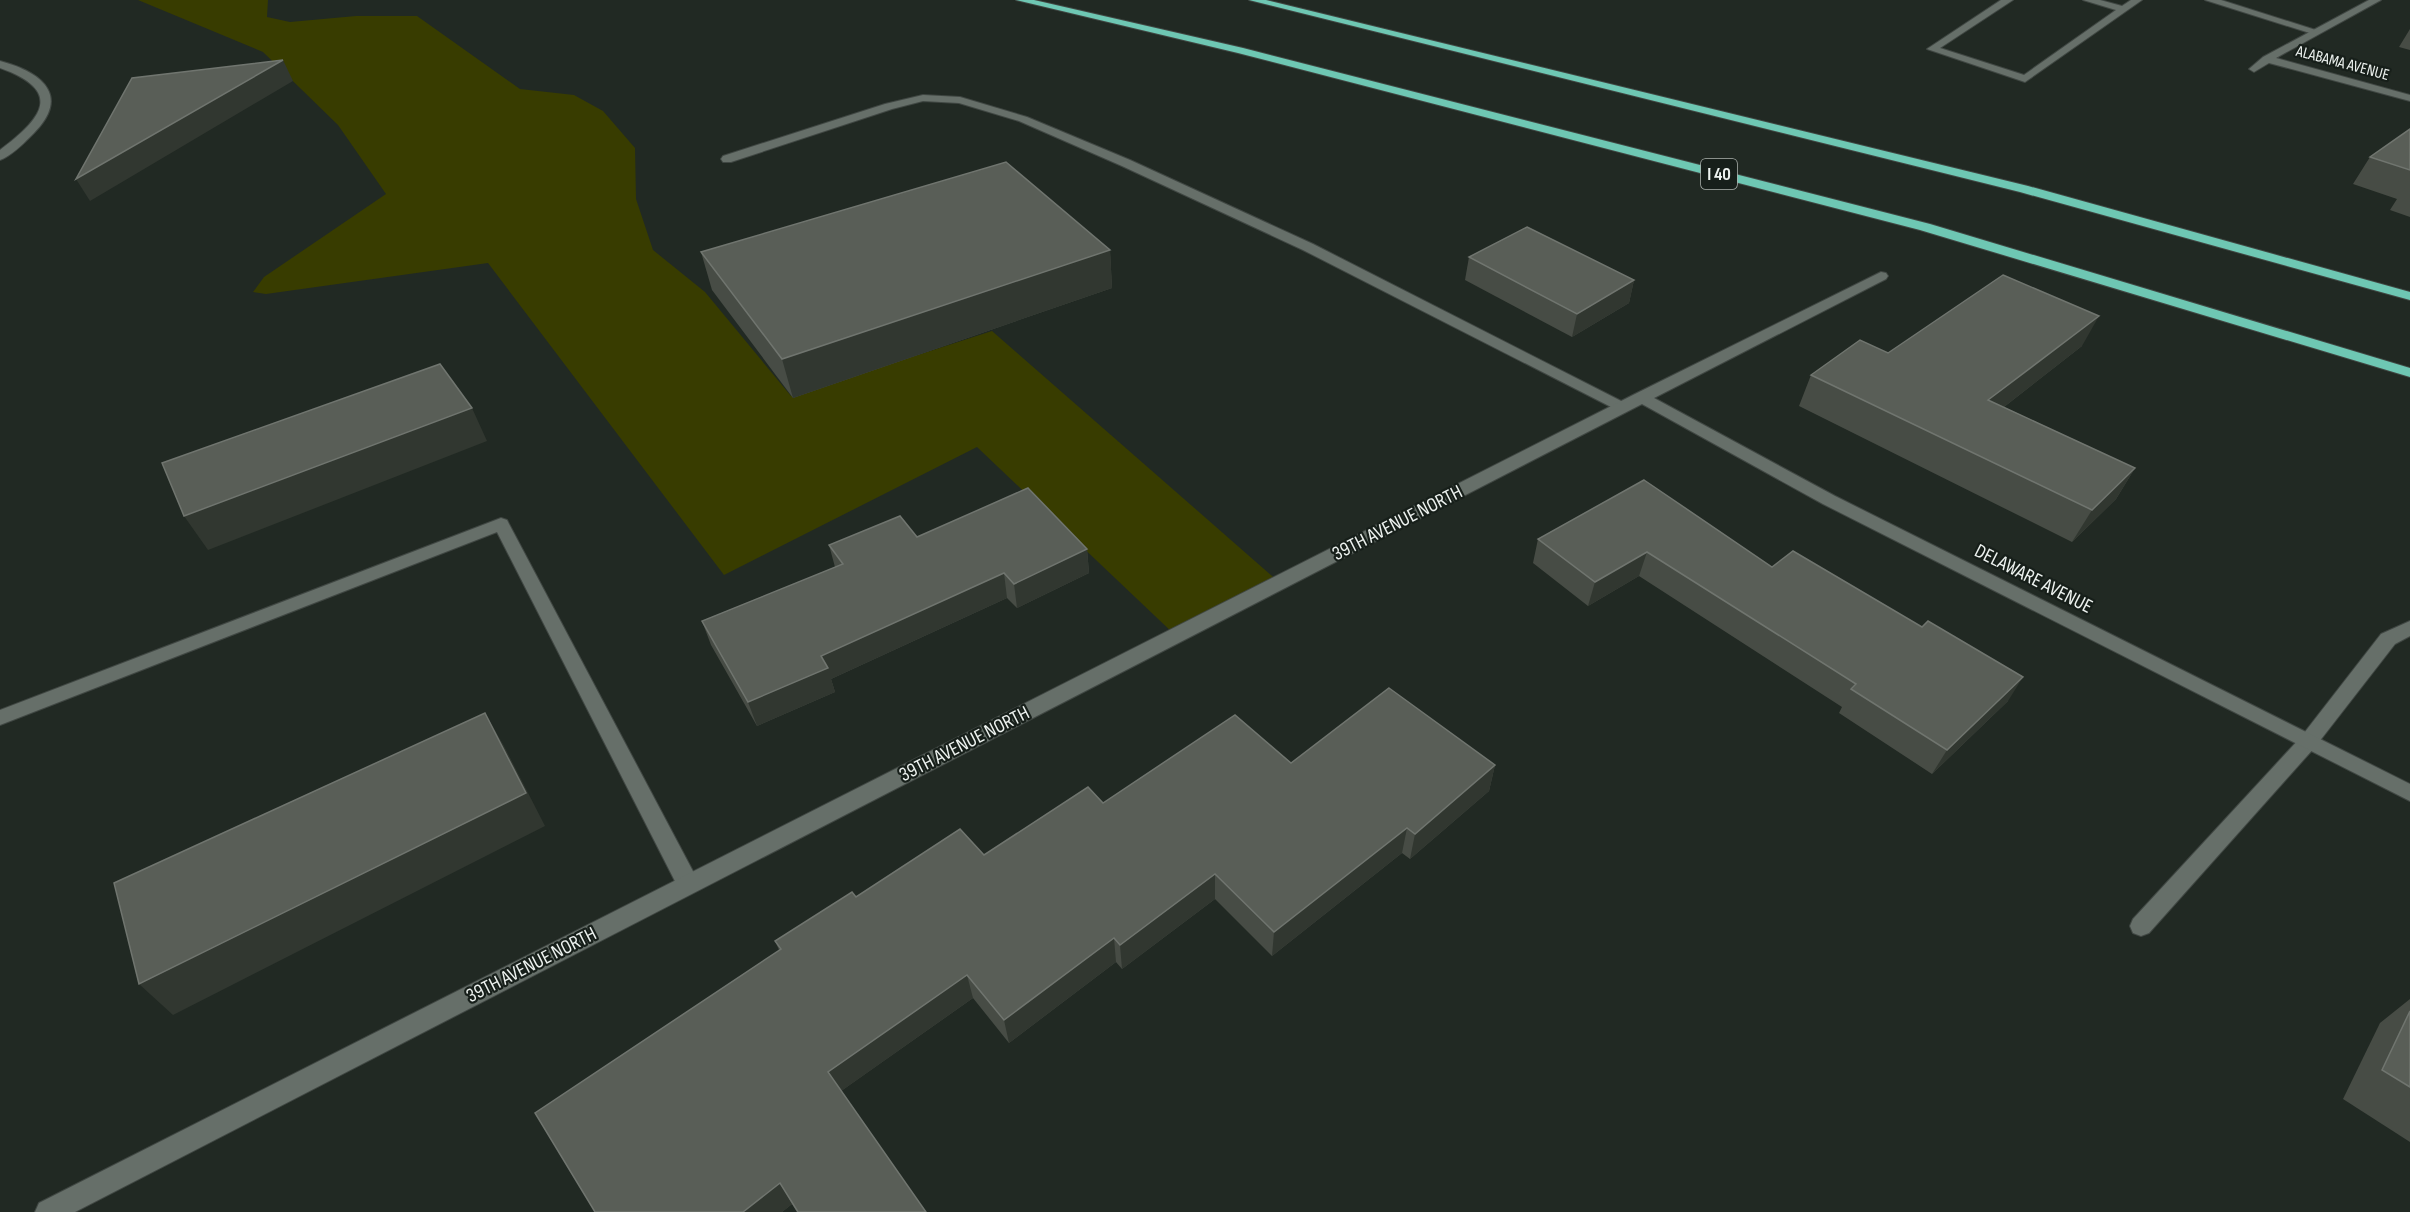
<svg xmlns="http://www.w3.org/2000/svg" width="2410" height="1212" viewBox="0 0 2410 1212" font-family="'Sofia Sans Condensed',sans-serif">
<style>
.green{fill:#383c00}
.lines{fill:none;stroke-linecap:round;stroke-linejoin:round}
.lane-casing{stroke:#404743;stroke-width:2}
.street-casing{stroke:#404743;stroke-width:2}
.highway-casing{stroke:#404743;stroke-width:2}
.lane{fill:#666f69;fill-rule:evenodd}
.street{fill:#666f69;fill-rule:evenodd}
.highway{fill:#6ec7b3;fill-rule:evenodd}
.wall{fill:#474c45}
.shaded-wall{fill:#313730}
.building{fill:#595e57;stroke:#70756f;stroke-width:1.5}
.labels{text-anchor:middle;stroke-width:4.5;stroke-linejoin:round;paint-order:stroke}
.far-street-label{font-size:16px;fill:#edf2ef;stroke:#171f1a}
.shield{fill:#171f1a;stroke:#adb3af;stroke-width:1.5}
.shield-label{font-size:18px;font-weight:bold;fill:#edf2ef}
.street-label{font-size:20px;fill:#edf2ef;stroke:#171f1a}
</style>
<rect width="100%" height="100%" fill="#212923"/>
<polygon class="green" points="138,0 268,0 267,17 290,22 356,16 417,16 520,89 574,95 603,111 635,148 636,199 653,250 705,292 791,396 992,331 1279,582 1175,635 977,447 724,575 488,263 266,294 253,292 264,277 386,194 338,125 263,52"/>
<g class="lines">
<g class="lane-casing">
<g id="lane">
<polygon points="2001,0 2013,0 1940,48 2024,75 2116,10 2083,0 2100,0 2122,6 2131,0 2142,0 2025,82 1927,49"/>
<polygon points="2205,0 2221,0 2322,32 2313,34"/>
<polygon points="923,95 960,97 1027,117 1130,160 1313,244 1627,404 1630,407 1622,412 1617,410 1303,250 1122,166 1019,121 959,103 923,101 892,109 731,162 723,162 721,159 723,156 885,104"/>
<polygon points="501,518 507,520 509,524 696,877 699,884 696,891 688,893 680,891 497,532 0,725 0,710"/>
<polygon points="2410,621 2410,636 2395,644 2315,747 2149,933 2141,936 2133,933 2130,926 2133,919 2301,737 2381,634"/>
</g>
</g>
<g class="street-casing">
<g id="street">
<polygon points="2369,0 2381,0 2276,58 2410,95 2410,101 2269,63 2254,72 2249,69 2263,57"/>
<path d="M0 61C45 73 72 98 30 137 22 145 11 156 0 160V150C43 118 64 91 0 68Z"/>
<polygon points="1881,272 1886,273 1888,276 1886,279 1654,398 1835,496 2410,784 2410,801 1823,504 1642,404 75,1212 35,1212 39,1203 1635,394"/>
</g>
</g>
<g class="highway-casing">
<g id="highway">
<polygon points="1016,0 1034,0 1243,48 1930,224 2410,368 2410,377 1920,230 1238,53"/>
<polygon points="1249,0 1266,0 2028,186 2410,292 2410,300 2020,192"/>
</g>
</g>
<use href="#lane" class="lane"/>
<use href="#street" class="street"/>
<use href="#highway" class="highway"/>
</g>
<g class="wall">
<polygon points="2410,29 2410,50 2399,47"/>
<polygon points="2410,129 2410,217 2390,210 2397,199 2353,184 2370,157"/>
<polygon points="1110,250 1112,288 793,398 712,290 701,252"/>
<polygon points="1469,257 1634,280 1629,303 1572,337 1465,280"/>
<polygon points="2082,346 2004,407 2135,468 2116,499 2072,542 1799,406 1811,375"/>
<polygon points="917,537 1087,549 1089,573 1017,608 1007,598 831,679 835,692 757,726 711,645 702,621 835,567 829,545"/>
<polygon points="1538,539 1772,567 1922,627 2008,701 1932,774 1839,713 1842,707 1639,576 1588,606 1533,563"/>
<polygon points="1291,763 1495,765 1489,791 1410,859 1402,853 1272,956 1215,899 1122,969 1116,962 1009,1043 973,998 841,1091 926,1212 797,1212 792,1204 782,1212 595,1212 779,950 775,941 856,897 984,855 1103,803"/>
<polygon points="2410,999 2410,1142 2343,1099 2380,1023"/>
</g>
<g class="shaded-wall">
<polygon points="283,60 293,81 90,201 76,179"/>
<polygon points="1110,250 1112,288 793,398 782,359"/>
<polygon points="1634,280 1629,303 1572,337 1577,314"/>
<polygon points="2099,316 2082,346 1973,431 1988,400"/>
<polygon points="472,408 487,441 208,550 184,516"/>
<polygon points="2135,468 2116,499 2072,542 2092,510"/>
<polygon points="1087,549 1089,573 1017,608 1014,584"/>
<polygon points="1647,552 1639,576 1588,606 1595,582"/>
<polygon points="1004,573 1007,598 831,679 835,692 757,726 748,702 821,656"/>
<polygon points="2023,677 2008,701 1932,774 1947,750"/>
<polygon points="485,713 504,746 545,826 173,1015 139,984"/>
<polygon points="1495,765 1489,791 1410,859 1415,834"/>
<polygon points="1407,828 1402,853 1272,956 1274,932"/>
<polygon points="1215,874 1215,899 1122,969 1120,945"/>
<polygon points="1114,938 1116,962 1009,1043 1004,1020"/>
<polygon points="967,975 973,998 837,1094 828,1072"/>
<polygon points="780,1183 792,1204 782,1212 743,1212"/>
</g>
<g class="building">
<polygon points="283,60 76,179 132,78"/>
<polygon points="2410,129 2410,170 2370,157"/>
<polygon points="1006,162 1110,250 782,359 701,252"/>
<polygon points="1527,227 1634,280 1577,314 1469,257"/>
<polygon points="2003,275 2099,316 1988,400 2135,468 2092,510 1811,375 1860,340 1888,353"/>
<polygon points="440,364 472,408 184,516 162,463"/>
<polygon points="1644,480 1772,567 1793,551 1922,627 1928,621 2023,677 1947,750 1851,689 1856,684 1647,552 1595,582 1538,539"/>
<polygon points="1028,488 1087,549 1014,584 1004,573 821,656 828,668 748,702 702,621 843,564 829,545 900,516 917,537"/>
<polygon points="1389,688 1495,765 1415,834 1407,828 1274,932 1215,874 1120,945 1114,938 1004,1020 967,975 828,1072 926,1212 798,1212 780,1183 743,1212 595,1212 535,1113 781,949 775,941 852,892 856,897 960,829 984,855 1088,787 1103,803 1235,715 1291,763"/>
<polygon points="485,713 526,793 139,984 114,883"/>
<polygon points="2410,1011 2410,1087 2382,1070"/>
</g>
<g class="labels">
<g class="far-street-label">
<text transform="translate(2343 62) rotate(15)" y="6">ALABAMA AVENUE</text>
</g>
<rect class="shield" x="1701" y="159" width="36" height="30" rx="4.5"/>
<g class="shield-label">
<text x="1719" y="180">I 40</text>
</g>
<g class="street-label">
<text transform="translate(1397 522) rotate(-27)" y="7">39TH AVENUE NORTH</text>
<text transform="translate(2034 578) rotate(27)" y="7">DELAWARE AVENUE</text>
<text transform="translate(964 743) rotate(-27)" y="7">39TH AVENUE NORTH</text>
<text transform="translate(531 964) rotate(-27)" y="7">39TH AVENUE NORTH</text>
</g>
</g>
</svg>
